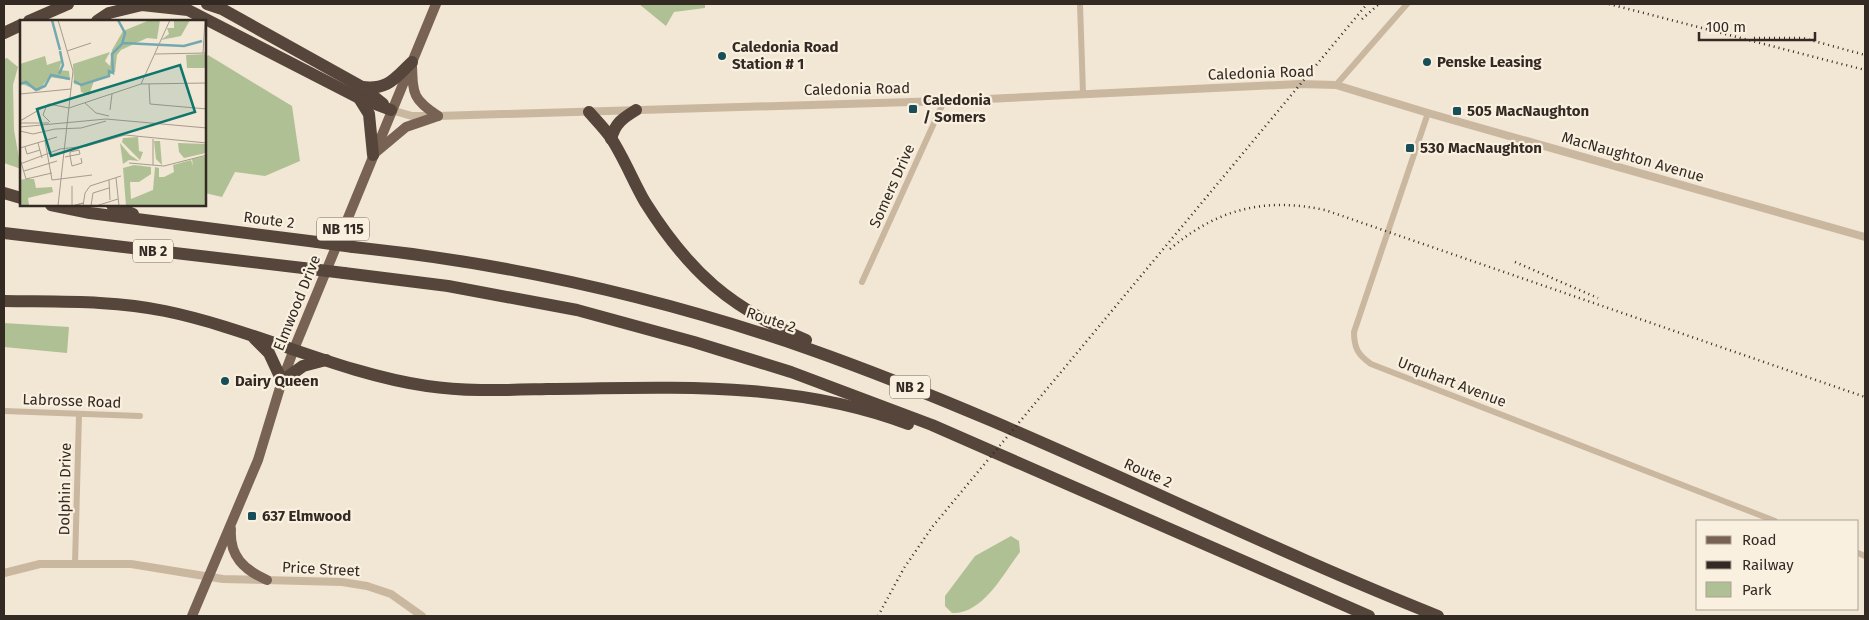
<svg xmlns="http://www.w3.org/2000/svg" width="1869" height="620" viewBox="0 0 1869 620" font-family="'Fira Sans',sans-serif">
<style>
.green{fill:#afc194}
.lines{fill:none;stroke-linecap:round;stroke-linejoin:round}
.minor{stroke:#cab7a0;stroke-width:6}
.tertiary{stroke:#cab7a0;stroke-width:8}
.primary{stroke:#776253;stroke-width:10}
.motorway{stroke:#55453a;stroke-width:12}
.rail{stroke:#342a24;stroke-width:2.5;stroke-dasharray:1 4;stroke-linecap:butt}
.motorway-bridge{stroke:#55453a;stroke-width:12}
.poi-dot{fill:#174e57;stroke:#faf0e0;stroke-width:2}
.labels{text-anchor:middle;stroke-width:4.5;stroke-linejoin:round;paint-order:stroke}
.shield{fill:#faf0e0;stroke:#6f655c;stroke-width:1}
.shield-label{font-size:14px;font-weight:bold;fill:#342a24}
.poi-label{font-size:15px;font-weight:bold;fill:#342a24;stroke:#faf0e0;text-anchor:start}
.street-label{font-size:15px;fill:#342a24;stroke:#faf0e0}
.inset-river{fill:none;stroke:#72a9b1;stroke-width:2.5}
.inset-road{fill:none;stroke:#a69b8e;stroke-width:1}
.view{fill:#0f766e;fill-opacity:0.15;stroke:#0f766e;stroke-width:2.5}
.inset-edge{fill:none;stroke:#342a24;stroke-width:2.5}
</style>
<rect width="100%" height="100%" fill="#f2e6d4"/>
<g class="green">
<polygon points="639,4 705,4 705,8 674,12 666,26"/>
<polygon points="208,55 292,106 300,161 265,176 235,172 222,197 205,193 205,59"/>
<polygon points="7,58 18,67 13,85 14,130 21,169 4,163 4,59"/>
<polygon points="4,323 69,327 67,353 4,347"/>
<path d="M1011 536 1019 541 1020 552C1003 574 983 614 952 613L945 606V596L975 556Z"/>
</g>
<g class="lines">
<g class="minor">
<polyline points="1080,4 1083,93"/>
<polyline points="1336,85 1407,4"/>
<path d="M1428 113 1354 332C1354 348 1358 355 1371 364L1775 521"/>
<polyline points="862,282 944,101"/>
<polyline points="4,411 140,416"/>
<polyline points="1858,553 1865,556"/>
<polyline points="75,564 79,415"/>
</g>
<g class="tertiary">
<polyline points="391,110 412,116 438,116 944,101 1299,84 1336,85 1428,113 1865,237"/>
<polyline points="4,573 40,564 131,564 223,579 342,582 367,586 391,594 422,616"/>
</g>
<g class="primary">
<path d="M412 66C413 95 413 99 438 116"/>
<polyline points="375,153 406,127 438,116"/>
<path d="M231 529C229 556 244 570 267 580"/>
<polyline points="192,616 258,460 282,381 294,349 436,4"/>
</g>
<g class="motorway">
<polyline points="207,4 222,9 362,87 383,104"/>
<polyline points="29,21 68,4"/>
<polyline points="97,21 109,13 142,5 188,10 359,98 391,110"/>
<polyline points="4,33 21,25"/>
<path d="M362 87C388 90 394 79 412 62"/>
<polyline points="359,98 369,114 373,155"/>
<path d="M589 112C596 120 605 129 611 138 624 158 633 181 645 202 689 272 730 308 806 340"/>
<path d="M611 139C615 123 623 118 636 110"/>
<polyline points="4,193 21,198"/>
<polyline points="51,205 90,213 317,242"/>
<polyline points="112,205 133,214"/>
<polyline points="4,233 303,268"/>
<path d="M353 247C508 263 662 298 809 349 1024 425 1227 532 1438 616"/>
<polyline points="344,273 448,286 577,310 694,342 791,372 932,425 1369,616"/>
<path d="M4 301C57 302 112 300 165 311 253 329 338 373 427 386 467 392 507 390 547 389 669 388 792 380 908 424"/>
<polyline points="254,338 269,353 282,381 303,366 326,360"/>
</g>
<g class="rail">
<polyline points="1609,4 1865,70"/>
<polyline points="1362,19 1379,4"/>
<polyline points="1754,38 1803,38 1865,55"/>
<path d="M1170 249C1217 209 1265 197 1325 210L1865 397"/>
<polyline points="1515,262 1598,298"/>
<polyline points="878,616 904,568 933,526 1367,4"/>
</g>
<g class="motorway-bridge">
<polyline points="317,242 353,247"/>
<polyline points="303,268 344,273"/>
</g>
</g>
<g class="poi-dot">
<circle cx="722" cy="56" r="5"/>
<circle cx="1427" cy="62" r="5"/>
<rect x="908" y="104" width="10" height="10" rx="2.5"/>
<rect x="1452" y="106" width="10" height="10" rx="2.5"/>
<rect x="1405" y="143" width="10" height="10" rx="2.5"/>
<circle cx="225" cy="381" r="5"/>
<rect x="247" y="511" width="10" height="10" rx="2.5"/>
</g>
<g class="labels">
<g class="shield">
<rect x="317" y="217.5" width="52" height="23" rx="4"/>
<rect x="133" y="239.5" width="40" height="23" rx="4"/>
<rect x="890" y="375.5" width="40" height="23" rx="4"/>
</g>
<g class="shield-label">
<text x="343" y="234">NB 115</text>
<text x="153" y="256">NB 2</text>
<text x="910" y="392">NB 2</text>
</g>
<g class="poi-label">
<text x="732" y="52">Caledonia Road<tspan x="732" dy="17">Station # 1</tspan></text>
<text x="1437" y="67">Penske Leasing</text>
<text x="923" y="105">Caledonia<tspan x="923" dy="17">/ Somers</tspan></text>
<text x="1467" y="116">505 MacNaughton</text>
<text x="1420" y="153">530 MacNaughton</text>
<text x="235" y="386">Dairy Queen</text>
<text x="262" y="521">637 Elmwood</text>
</g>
<g class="street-label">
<text transform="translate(1261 73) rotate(-2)" y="5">Caledonia Road</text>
<text transform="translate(857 89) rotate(-1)" y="5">Caledonia Road</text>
<text transform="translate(1633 157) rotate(16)" y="5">MacNaughton Avenue</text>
<text transform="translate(892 186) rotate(-66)" y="5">Somers Drive</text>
<text transform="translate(269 220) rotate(7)" y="5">Route 2</text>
<text transform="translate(297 303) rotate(-68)" y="5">Elmwood Drive</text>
<text transform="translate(771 320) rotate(18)" y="5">Route 2</text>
<text transform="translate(1452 382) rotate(21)" y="5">Urquhart Avenue</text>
<text transform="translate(72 401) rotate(2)" y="5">Labrosse Road</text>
<text transform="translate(1148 473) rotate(24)" y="5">Route 2</text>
<text transform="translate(65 489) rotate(-89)" y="5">Dolphin Drive</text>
<text transform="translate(321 569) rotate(3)" y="5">Price Street</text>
</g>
</g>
<g transform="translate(20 20)">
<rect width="186" height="186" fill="#f2e6d4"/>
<path d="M130 0H140L137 19 127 18 101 30 97 35 95 52 74 61 69 75 61 72 60 65 54 64 53 44 90 32 85 41 90 46 92 30 103 11ZM170 0 161 16 141 20 149 14 147 8H154V1ZM186 34V48H167L166 35ZM25 36 27 45 42 40 39 50 49 51 50 60 29 57 19 71 0 63V44ZM118 117 119 131 123 132 120 140 102 122 103 118ZM134 121H140L142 145 136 139ZM100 123 110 135 119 141 109 140 103 144ZM158 123 186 124V133L164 138 159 132ZM186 136V186H106L103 148 114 145 131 147V154L119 162H110L111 179 133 170 135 147 139 148V157H144L154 152 153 145 171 140 173 146 172 139ZM5 159H14L16 168 32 167 33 172 8 178 9 185 0 186V160Z" fill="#afc194"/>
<path class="inset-river" d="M32 0 40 30M103 23 164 26 182 21M39 54 43 45 40 31M54 61 61 65 89 56V51L93 53 92 34 102 24 105 13 98 0M0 64 6 62 16 70 25 66 31 55 50 59"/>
<path class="inset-road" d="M38 0 53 51 38 186M47 31 71 23M183 33 185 0M135 34 187 33M121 64 150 0M129 64 130 84 187 89M0 74 51 69M65 83 76 93 89 96M26 87 23 95 30 102M49 88 121 64 187 63M90 90 92 74M0 101 29 84 49 88M0 103H29M0 107 86 99 187 108M0 111 13 114 35 109 61 108 86 101M133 119V145M25 121 32 160 72 155M18 123 22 138M5 127 7 134 20 130M0 128 37 117M50 136 52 146 62 143 61 138M50 136V132L59 130 60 134M45 137 60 134M0 139 6 159 32 153M109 143 144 146 187 135M0 144 40 129 67 126 105 115 187 123M4 151 37 141M96 158 99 186M89 160 90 180M52 166V186M63 183 52 186 64 183M63 186 65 173 70 166 101 156M71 186 73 173 89 168M76 186 98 179"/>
<path class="view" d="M160 45 175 92 31 136 17 89Z"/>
<rect width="186" height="186" class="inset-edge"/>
</g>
<rect width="1869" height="620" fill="none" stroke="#342a24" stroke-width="10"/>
<rect x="1696" y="520" width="162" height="90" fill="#faf0e0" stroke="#aba195"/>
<rect x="1706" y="536" width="25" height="8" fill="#776253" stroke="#aba195"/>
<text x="1742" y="545" font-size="15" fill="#342a24">Road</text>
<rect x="1706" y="561" width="25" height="8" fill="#342a24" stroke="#aba195"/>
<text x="1742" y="570" font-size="15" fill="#342a24">Railway</text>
<rect x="1706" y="582" width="25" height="15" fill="#afc194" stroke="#aba195"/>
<text x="1742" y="595" font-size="15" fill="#342a24">Park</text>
<path d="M1699 32v8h116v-8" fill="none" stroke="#342a24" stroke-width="2.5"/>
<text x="1706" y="32" font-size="15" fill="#342a24" stroke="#faf0e0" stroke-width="4" paint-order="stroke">100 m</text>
</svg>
